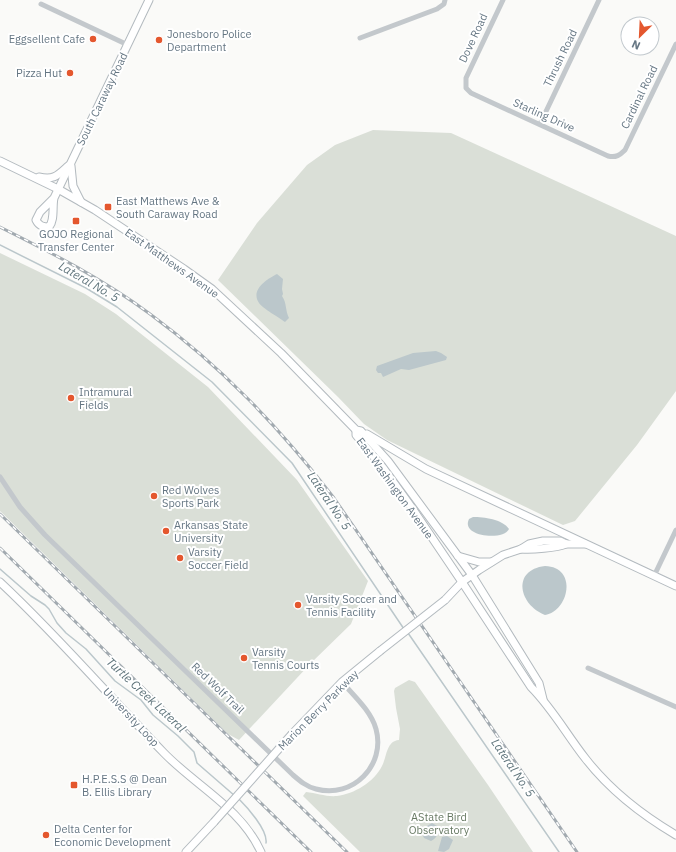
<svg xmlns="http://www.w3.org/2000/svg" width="676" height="852" viewBox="0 0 676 852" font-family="'IBM Plex Sans',sans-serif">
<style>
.green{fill:#dadfd7}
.water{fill:#bbc7cb}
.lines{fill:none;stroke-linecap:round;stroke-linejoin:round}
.stream{stroke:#bbc7cb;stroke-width:1.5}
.secondary-casing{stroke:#b3babf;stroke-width:9}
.street{stroke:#c3c8cc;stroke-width:5}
.secondary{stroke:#fff;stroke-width:7}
.rail-casing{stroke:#a2aab0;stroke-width:3}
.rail{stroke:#fff;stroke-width:1.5;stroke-dasharray:4.5;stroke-linecap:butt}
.secondary-bridge-casing{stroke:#b3babf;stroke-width:9;stroke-linecap:butt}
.secondary-bridge{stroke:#fff;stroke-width:7}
.poi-dot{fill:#e4572e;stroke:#fff;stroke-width:1.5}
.labels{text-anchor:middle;stroke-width:4;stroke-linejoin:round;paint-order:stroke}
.poi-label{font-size:11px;fill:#657683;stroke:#fff;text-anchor:start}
.street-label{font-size:11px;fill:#657683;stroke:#fff}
.park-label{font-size:11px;fill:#687a64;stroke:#fff}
.water-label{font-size:12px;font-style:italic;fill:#60757c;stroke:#fff}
</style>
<rect width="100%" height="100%" fill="#fafaf8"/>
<g class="green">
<polygon points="373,130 451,133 676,236 676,391 637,445 575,521 563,525 387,440 364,424 338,397 218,280 257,223 307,165 335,145"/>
<polygon points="0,253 85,294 116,314 208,387 297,480 368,581 351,624 310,664 239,740 228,734 0,511"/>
<path d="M409 680 415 682 488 785 533 852H360L303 796 306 792C317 793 326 797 337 796 354 794 374 782 382 766 387 757 386 741 399 740L400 729 396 708 394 691 395 688Z"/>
</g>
<g class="water">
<path d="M277 274 283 279 282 289 283 294 282 296C287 303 285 310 289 318L285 322C280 318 262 308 259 303 250 290 267 279 277 274Z"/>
<polygon points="436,351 441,353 447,357 446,360 409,370 401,369 383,377 381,373 378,373 376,370 377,366 413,353"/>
<path d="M473 517C484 517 502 519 509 529 504 541 460 537 469 519Z"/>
<path d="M545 566C578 567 569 611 545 615 519 605 511 570 545 566Z"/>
<path d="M432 823 437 826C440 832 437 838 431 841L424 838 423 836 427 826Z"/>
<polygon points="447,836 453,840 449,849 444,852 438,851 442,837"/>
</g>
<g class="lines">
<g class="stream">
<polyline points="0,245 86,288 117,307 212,382 292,463 404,629"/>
<polyline points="0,569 31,596 45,605 49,609 57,623 66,633 86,649 115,681 141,700 153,715 178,736 194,752 197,763 235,796"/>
<polyline points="408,633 559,852"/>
<path d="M238 798C247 807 268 830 266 843"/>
</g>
<g class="secondary-casing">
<g id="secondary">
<polyline points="0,161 58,189 95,210 184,269 212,289 281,353 356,430 361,431 388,461 472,575 539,683 543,699"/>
<polyline points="71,166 73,186 81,202"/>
<path d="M39 177C54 180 57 176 68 166"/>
<path d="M54 198 40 212 36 220C39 226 43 227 49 227 55 220 52 207 54 198L149 0"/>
<path d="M356 430V435L384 469 412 508 462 582 531 687C552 708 567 735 585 758 609 789 642 815 676 835"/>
<polyline points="367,434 426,469 676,586"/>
<path d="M521 549C531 550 557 548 566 544"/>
<polyline points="458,556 479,562 491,562"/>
<path d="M0 582C58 636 109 696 164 753 196 786 241 808 261 852"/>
<polyline points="445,600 462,582 479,570 503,555 521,549 529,544 543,541 560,541 566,544 585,544"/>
<polyline points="292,734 342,682 380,651"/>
<polyline points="186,852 214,822"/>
</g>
</g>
<g class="street">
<path d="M503 0 466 78V88L471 93 608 156C616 158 620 155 625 150L676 44"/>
<polyline points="41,4 128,45"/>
<polyline points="360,38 437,9 444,4 445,0"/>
<polyline points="540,124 599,0"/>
<path d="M0 477 20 507 45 535 293 775C300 781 307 787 316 789 353 799 386 765 376 729 371 711 354 696 342 682"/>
<polyline points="654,576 676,530"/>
<polyline points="588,668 676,707"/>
</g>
<use href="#secondary" class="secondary"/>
<g class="rail-casing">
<g id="rail">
<path d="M0 227C52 253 103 279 150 314 222 367 279 427 334 498L577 852"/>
<polyline points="0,514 347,852"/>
<polyline points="0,548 311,852"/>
</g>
</g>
<use href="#rail" class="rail"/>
<g class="secondary-bridge-casing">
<g id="secondary-bridge">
<polyline points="380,651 445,600"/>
<polyline points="214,822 292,734"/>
</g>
</g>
<use href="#secondary-bridge" class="secondary-bridge"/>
</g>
<g class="poi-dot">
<circle cx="93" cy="39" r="4"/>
<circle cx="159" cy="40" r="4"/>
<circle cx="70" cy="73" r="4"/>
<rect x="104" y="203" width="8" height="8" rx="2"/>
<rect x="72" y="217" width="8" height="8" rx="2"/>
<circle cx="71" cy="398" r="4"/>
<circle cx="154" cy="496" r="4"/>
<circle cx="166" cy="531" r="4"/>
<circle cx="180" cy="558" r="4"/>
<circle cx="298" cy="605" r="4"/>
<circle cx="244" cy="658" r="4"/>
<rect x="70" y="781" width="8" height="8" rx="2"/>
<circle cx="46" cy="835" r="4"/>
</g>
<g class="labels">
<g class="poi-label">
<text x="167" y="38">Jonesboro Police<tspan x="167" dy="13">Department</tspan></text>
<text x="85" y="43" text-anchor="end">Eggsellent Cafe</text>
<text x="62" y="77" text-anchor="end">Pizza Hut</text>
<text x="116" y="205">East Matthews Ave &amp;<tspan x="116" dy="13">South Caraway Road</tspan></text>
<text x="76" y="238" text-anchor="middle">GOJO Regional<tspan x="76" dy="13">Transfer Center</tspan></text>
<text x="79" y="396">Intramural<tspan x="79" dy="13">Fields</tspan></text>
<text x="162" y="494">Red Wolves<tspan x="162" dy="13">Sports Park</tspan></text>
<text x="174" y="529">Arkansas State<tspan x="174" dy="13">University</tspan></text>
<text x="188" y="556">Varsity<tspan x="188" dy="13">Soccer Field</tspan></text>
<text x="306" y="603">Varsity Soccer and<tspan x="306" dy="13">Tennis Facility</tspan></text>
<text x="252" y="656">Varsity<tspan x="252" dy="13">Tennis Courts</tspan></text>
<text x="82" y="783">H.P.E.S.S @ Dean<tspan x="82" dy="13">B. Ellis Library</tspan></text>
<text x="54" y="833">Delta Center for<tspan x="54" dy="13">Economic Development</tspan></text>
</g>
<g class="street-label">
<text transform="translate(473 38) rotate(-65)" y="4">Dove Road</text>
<text transform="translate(560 58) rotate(-64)" y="4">Thrush Road</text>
<text transform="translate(639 97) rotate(-64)" y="4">Cardinal Road</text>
<text transform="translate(102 99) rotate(-64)" y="4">South Caraway Road</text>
<text transform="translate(544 115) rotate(24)" y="4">Starling Drive</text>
<text transform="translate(172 263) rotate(35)" y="4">East Matthews Avenue</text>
<text transform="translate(395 488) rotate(54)" y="4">East Washington Avenue</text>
<text transform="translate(218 688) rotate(44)" y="4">Red Wolf Trail</text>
<text transform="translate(318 710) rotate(-45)" y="4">Marion Berry Parkway</text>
<text transform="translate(131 717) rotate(47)" y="4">University Loop</text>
</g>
<g class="park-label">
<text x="439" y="821">AState Bird<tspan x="439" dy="13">Observatory</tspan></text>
</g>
<g class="water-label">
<text transform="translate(89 282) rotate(30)" y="4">Lateral No. 5</text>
<text transform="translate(329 501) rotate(56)" y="4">Lateral No. 5</text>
<text transform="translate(146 695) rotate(43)" y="4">Turtle Creek Lateral</text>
<text transform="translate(513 768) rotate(56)" y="4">Lateral No. 5</text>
</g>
</g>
<g transform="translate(640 36) rotate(204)"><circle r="19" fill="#ffffff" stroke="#c1c8cd"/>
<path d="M0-3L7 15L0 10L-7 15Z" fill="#e4572e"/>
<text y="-6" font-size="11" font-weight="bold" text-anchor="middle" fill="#657683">N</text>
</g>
</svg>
